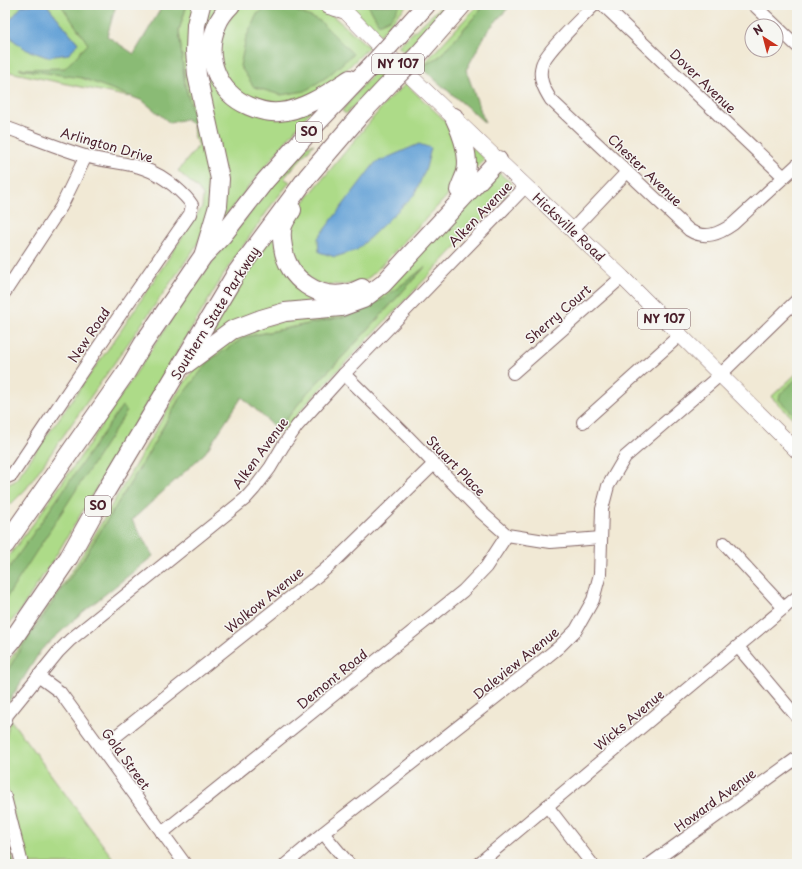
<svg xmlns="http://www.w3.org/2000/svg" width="802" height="869" viewBox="0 0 802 869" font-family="'Playpen Sans',sans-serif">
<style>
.green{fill:#addb88;stroke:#7c7d5a}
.forest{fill:#8abb74;stroke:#6a6d50}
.water{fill:#66a3d7;stroke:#586181}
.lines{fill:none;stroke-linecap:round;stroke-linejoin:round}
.minor-casing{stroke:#846666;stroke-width:14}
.major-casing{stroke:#846666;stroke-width:16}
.highway-casing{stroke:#846666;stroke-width:20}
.minor{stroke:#fff;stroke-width:12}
.major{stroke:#fff;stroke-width:15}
.highway{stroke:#fff;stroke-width:18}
.highway-bridge-casing{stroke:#846666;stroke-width:20;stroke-linecap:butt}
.highway-bridge{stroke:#fff;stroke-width:18}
.labels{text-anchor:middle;stroke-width:3;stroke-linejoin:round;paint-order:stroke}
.shield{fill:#f6f6f2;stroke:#7e6067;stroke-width:1}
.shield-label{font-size:12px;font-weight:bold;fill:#4a1f2b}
.street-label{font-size:13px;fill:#4a1f2b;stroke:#f6f6f2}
</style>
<rect width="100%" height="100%" fill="#f6f6f2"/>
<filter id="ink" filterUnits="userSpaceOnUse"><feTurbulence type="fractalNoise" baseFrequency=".025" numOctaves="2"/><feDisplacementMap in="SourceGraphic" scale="8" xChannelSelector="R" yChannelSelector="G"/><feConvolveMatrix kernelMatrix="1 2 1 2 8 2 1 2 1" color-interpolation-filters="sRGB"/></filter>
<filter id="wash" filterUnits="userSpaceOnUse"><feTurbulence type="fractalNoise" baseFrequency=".012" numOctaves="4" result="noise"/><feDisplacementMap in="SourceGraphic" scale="16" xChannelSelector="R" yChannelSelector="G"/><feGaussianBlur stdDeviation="0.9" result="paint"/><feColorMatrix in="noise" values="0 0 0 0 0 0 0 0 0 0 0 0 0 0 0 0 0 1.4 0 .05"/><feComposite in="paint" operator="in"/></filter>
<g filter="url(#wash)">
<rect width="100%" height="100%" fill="#f1e9d5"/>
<g class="green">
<polygon points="7,5 27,5 22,6 78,43 47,5 64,5 142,89 129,97 5,71 5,6"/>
<polygon points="187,5 195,5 215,182 214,203 197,245 26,489 11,504 5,501 5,486 15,481 120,332 202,207 203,196 199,190 178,171 199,145 194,138 193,124 197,127 185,85 179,30"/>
<polygon points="205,5 224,5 208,59 245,109 312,109 221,221 205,95 201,18"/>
<polygon points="238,5 317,5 326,10 369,47 345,71 321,90 294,103 271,107 246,101 219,69 216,43"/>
<polygon points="348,5 407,5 380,35"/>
<polygon points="443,5 446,5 405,52 398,46"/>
<polygon points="478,5 485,5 439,57 421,67"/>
<polygon points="381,65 388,71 346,114 342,111 358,91"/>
<polygon points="406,84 453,128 464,159 453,190 373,274 363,282 344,285 318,284 297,269 289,248 293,215 387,101"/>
<polygon points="314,144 284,178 290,182 273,203 227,269 57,554 20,611 5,629 5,561 33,524 83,453 177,311 213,261 257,204 307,146"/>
<polygon points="468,144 485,159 466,180"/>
<polygon points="498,172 511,183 511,189 307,403 282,433 278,430 307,393 351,348 423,269 383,299 347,316 245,337 179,399 144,461 85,556 18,653 5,675 5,667 64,583 91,541 176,395 196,366 244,329 348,309"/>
<polygon points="273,230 310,292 312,299 311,305 211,337 207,333"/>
<polygon points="797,373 797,422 771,397"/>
<polygon points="10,719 117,864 25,864 5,779 5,742"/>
</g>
<g class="forest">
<polygon points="61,5 116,5 107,36 134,54 163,5 187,5 179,30 185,85 197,127 185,119 170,123 143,101 82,78 19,69 65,68 88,44"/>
<polygon points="272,5 283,5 320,21 353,54 328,76 305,91 281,95 254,87 240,66 246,38 257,14"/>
<polygon points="368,5 400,5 391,18 379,24"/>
<path d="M485 5H511L488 30 466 70 485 123C465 104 442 87 421 67L439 57Z"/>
<polygon points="425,267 351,348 307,393 278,430 242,397 205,453 132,520 153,556 78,616 41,650 5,708 5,675 18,653 85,556 144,461 179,399 210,360 245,337 347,316 383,299"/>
<polygon points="797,378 797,417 779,400 780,394"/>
<polygon points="122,406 127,411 5,600 5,574"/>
<polygon points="5,826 14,864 7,864 5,853"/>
</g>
<g class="water">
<polygon points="27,5 47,5 78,43 69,54 47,57 27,50 13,40 5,26 22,6"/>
<polygon points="419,144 431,148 426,168 415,194 357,250 335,257 319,252 318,238 375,163"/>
</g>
</g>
<g filter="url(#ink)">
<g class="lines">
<g class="minor-casing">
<g id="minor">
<path d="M594 5C582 18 546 51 542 65 538 78 544 89 551 100L689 230C705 240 719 234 733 224L797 165"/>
<polyline points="603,5 784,177"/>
<polyline points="754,5 797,46"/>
<path d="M5 127C32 137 58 148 85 156 120 166 143 160 174 186 181 192 187 197 192 205L190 214 124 309 12 475 5 478"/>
<polyline points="572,230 627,172"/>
<polyline points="5,292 61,207 86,156"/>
<polyline points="513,373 622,277"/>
<polyline points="344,374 408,437 482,513 507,535 551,542 601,538"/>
<polyline points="583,422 680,335"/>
<polyline points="724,543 784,608"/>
<polyline points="738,647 797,717"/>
<polyline points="38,676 60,692 185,864"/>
<polyline points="5,722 7,715 58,652 70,640 245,499 254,489 270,468 283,446 297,426 344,374 526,186"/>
<polyline points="101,748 321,573 336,560 434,464"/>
<polyline points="5,797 22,864"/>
<polyline points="547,806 592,864"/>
<polyline points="162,833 463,591 486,567 507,535"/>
<polyline points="323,833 349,864"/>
<polyline points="286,864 323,833 543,660 559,647 576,630 593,600 600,574 602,509 608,486 625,457 720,375 797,300"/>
<polyline points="478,864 797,597"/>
<polyline points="650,864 797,758"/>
</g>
</g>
<g class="major-casing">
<polyline id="major" points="339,5 384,51 498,160 622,277 797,451"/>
</g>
<g class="highway-casing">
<g id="highway">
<polyline points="201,5 196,25 195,51 197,75 220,179 218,206 204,253"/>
<path d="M231 5C225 11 220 17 217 25 203 57 218 93 249 106 258 110 269 113 279 112 303 111 330 92 350 79"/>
<polyline points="329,5 343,9"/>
<polyline points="399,35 426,5"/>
<polyline points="418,55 462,5"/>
<path d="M454 117C461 132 470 154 466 172 464 178 461 184 459 190"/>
<path d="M292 210C289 215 285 220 283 226 281 232 282 241 283 247 287 279 319 301 350 293 354 292 358 290 362 288"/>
<polyline points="186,364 232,330 261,319 285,312 341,307 363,299 383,284 498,160"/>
<polyline points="5,545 127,371 143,344 203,256 223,235 265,181 316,124 371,66"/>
<polyline points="5,649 11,642 69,557 103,496 237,272 308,176 362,113 392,81"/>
</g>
</g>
<use href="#minor" class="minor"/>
<use href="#major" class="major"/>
<use href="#highway" class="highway"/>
<g class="highway-bridge-casing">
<g id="highway-bridge">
<polyline points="371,66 399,35"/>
<polyline points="392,81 418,55"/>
</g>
</g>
<use href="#highway-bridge" class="highway-bridge"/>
</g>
</g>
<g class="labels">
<g class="shield">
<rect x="372" y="54" width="52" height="20" rx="3"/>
<rect x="296" y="122" width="26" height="20" rx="3"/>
<rect x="638" y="309" width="52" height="20" rx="3"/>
<rect x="85" y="496" width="26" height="20" rx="3"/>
</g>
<g class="shield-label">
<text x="398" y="68">NY 107</text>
<text x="309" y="136">SO</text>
<text x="664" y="323">NY 107</text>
<text x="98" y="510">SO</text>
</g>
<g class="street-label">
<text transform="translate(703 81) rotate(44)" y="5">Dover Avenue</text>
<text transform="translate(107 145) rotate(16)" y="5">Arlington Drive</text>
<text transform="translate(645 170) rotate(44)" y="5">Chester Avenue</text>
<text transform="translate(480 214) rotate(-46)" y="5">Alken Avenue</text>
<text transform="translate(569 227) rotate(43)" y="5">Hicksville Road</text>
<text transform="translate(215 313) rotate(-58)" y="5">Southern State Parkway</text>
<text transform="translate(558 314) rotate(-41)" y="5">Sherry Court</text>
<text transform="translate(89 335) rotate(-56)" y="5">New Road</text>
<text transform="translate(260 453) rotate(-54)" y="5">Alken Avenue</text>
<text transform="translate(456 466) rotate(46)" y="5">Stuart Place</text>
<text transform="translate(264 600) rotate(-39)" y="5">Wolkow Avenue</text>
<text transform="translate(516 663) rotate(-39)" y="5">Daleview Avenue</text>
<text transform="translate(332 679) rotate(-39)" y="5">Demont Road</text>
<text transform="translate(629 720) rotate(-40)" y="5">Wicks Avenue</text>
<text transform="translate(126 759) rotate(54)" y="5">Gold Street</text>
<text transform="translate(715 800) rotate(-36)" y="5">Howard Avenue</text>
</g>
</g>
<rect width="802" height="869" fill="none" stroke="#f6f6f2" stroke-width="20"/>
<g transform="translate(764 38) rotate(324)"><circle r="19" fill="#f6f6f2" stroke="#b1a0a2"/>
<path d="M0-3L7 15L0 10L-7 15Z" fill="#c8321e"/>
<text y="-6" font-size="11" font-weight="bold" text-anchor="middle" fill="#4a1f2b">N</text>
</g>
</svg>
